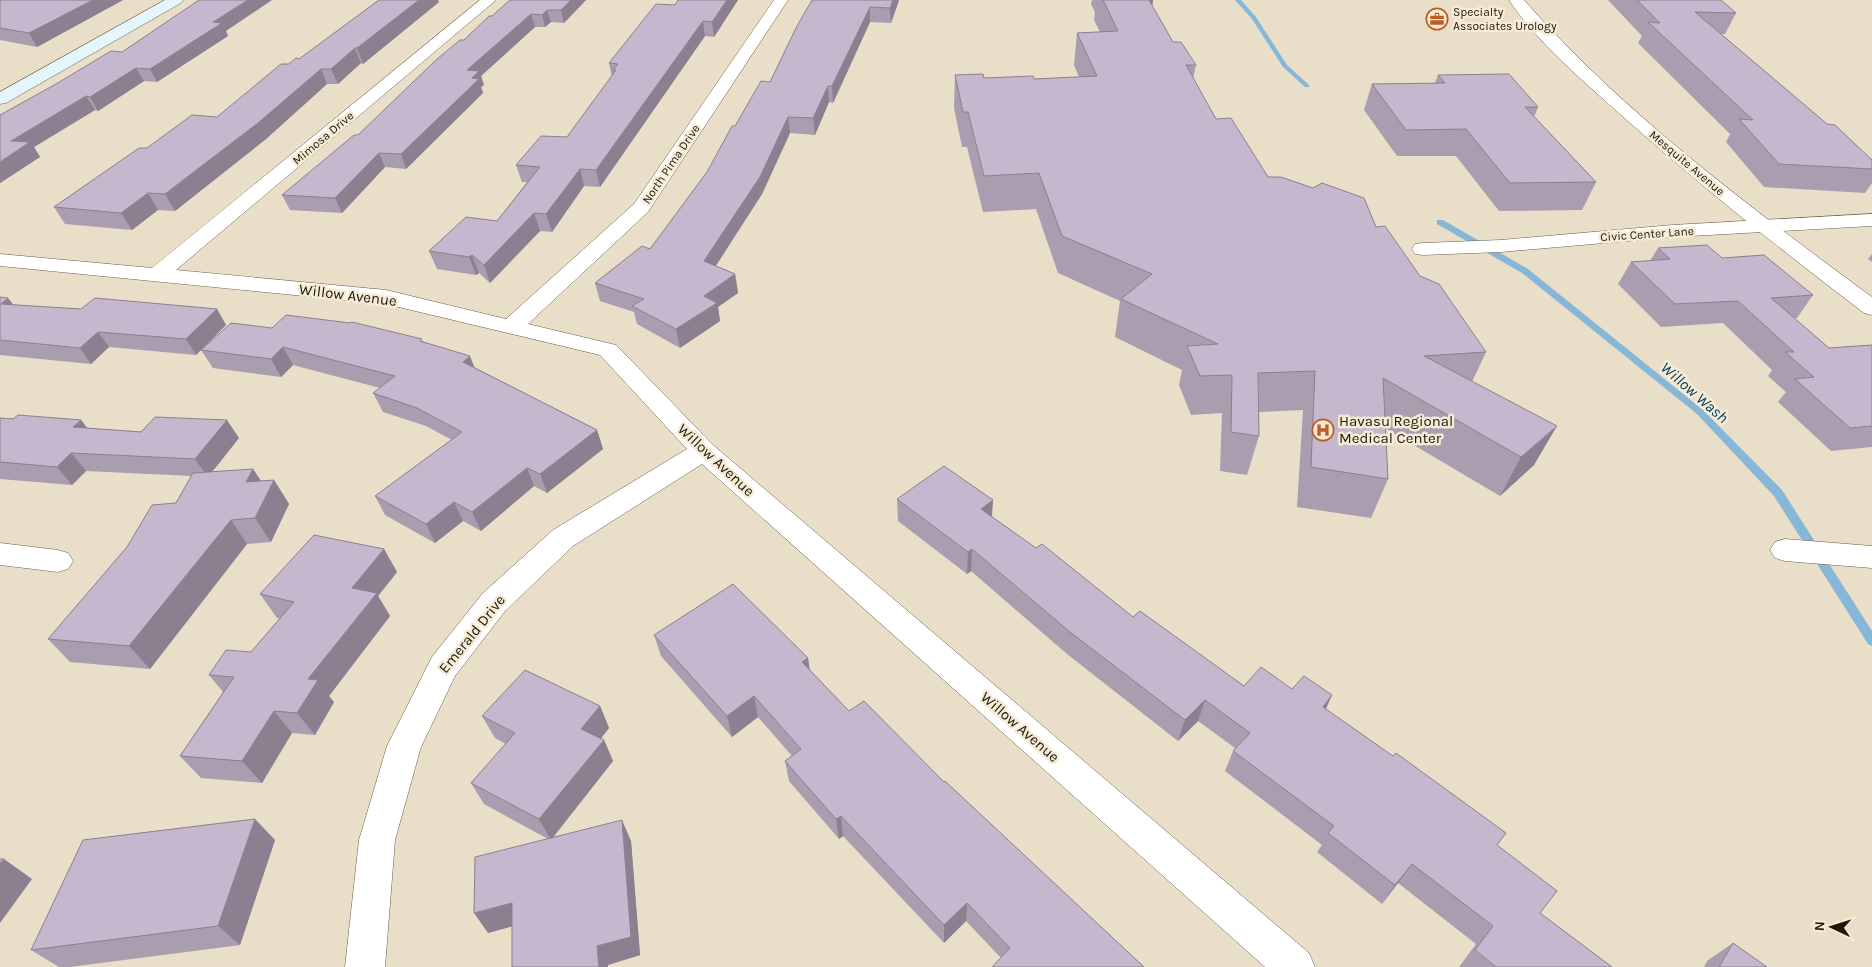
<svg xmlns="http://www.w3.org/2000/svg" width="1872" height="967" viewBox="0 0 1872 967" font-family="Karla,sans-serif">
<style>
.lines{fill:none;stroke-linecap:round;stroke-linejoin:round}
.stream{fill:#87b7d7;fill-rule:evenodd}
.minor-casing{stroke:#685f4b;stroke-width:1}
.tertiary-casing{stroke:#685f4b;stroke-width:1}
.secondary-casing{stroke:#685f4b;stroke-width:1}
.minor{fill:#fff;fill-rule:evenodd}
.tertiary{fill:#fff;fill-rule:evenodd}
.secondary{fill:#e4f6fc;fill-rule:evenodd}
.wall{fill:#a99db0}
.shaded-wall{fill:#8a8090}
.building{fill:#c5b7cd;stroke:#8a8090}
.labels{text-anchor:middle;stroke-width:5;stroke-linejoin:round;paint-order:stroke}
.far-poi-label{font-size:12px;fill:#1c180f;stroke:#f6ebd4;text-anchor:start}
.far-street-label{font-size:12px;fill:#1c180f;stroke:#f6ebd4}
.street-label{font-size:15px;fill:#1c180f;stroke:#f6ebd4}
.poi-label{font-size:15px;fill:#1c180f;stroke:#f6ebd4;text-anchor:start}
.water-label{font-size:16px;font-style:italic;fill:#014161;stroke:#f6ebd4}
</style>
<rect width="100%" height="100%" fill="#e9dec7"/>
<g class="lines">
<g class="stream">
<polygon points="1235,0 1241,0 1256,17 1287,65 1309,85 1309,87 1305,87 1283,67 1252,19"/>
<polygon points="1437,220 1443,220 1528,269 1703,410 1782,490 1872,631 1872,646 1868,644 1774,496 1697,414 1522,273 1437,224"/>
</g>
<g class="minor-casing">
<g id="minor">
<polygon points="480,0 496,0 176,270 386,290 506,319 634,204 774,0 788,0 648,212 528,324 616,345 713,445 1309,953 1315,967 1265,967 702,464 573,546 505,611 455,676 421,747 395,840 385,967 345,967 359,840 387,746 432,657 483,593 553,530 687,449 600,355 386,304 0,266 0,254 152,268"/>
<polygon points="1872,214 1872,226 1673,237 1501,252 1423,255 1415,254 1412,249 1415,244 1423,243 1501,240 1673,225"/>
<polygon points="1785,539 1872,546 1872,568 1785,561 1775,558 1770,550 1775,542"/>
<polygon points="0,543 58,550 68,553 73,561 68,569 58,572 0,565"/>
</g>
</g>
<g class="tertiary-casing">
<path id="tertiary" d="M1509 0H1524C1623 113 1751 208 1872 297V315L1864 313C1780 249 1698 184 1620 114 1582 80 1537 42 1509 0Z"/>
</g>
<g class="secondary-casing">
<polygon id="secondary" points="165,0 183,0 181,3 6,103 0,104 0,92"/>
</g>
<use href="#minor" class="minor"/>
<use href="#tertiary" class="tertiary"/>
<use href="#secondary" class="secondary"/>
</g>
<g class="wall">
<polygon points="0,0 123,0 37,47 0,40"/>
<polygon points="379,0 438,0 439,2 363,64 361,63 338,84 327,84 266,139 175,211 158,210 132,230 65,224 54,207 147,148 217,117 289,64 299,59"/>
<polygon points="586,0 564,23 551,22 545,27 535,27 481,76 484,85 481,87 483,93 406,169 385,167 342,213 290,210 282,195 358,135 492,16"/>
<polygon points="678,0 738,0 714,37 705,36 600,187 584,186 552,232 540,231 490,283 479,273 476,275 437,269 429,251 497,221 527,182 522,182 516,165 567,137 612,77 609,63 675,5"/>
<polygon points="812,0 899,0 891,23 870,22 833,103 829,102 815,135 790,133 762,194 716,266 735,274 738,293 718,307 720,321 680,348 637,324 634,312 600,301 595,283 650,249 707,172 735,126 770,82"/>
<polygon points="1092,0 1153,0 1152,7 1173,42 1196,65 1193,79 1216,119 1268,177 1376,227 1486,352 1472,382 1534,465 1500,496 1385,428 1388,479 1371,518 1297,507 1303,410 1258,412 1259,436 1247,475 1220,471 1222,413 1191,415 1179,385 1182,370 1115,337 1120,301 1058,273 1036,209 983,212 967,147 962,147 954,108 955,75 984,78 1034,79 1079,77 1074,65 1077,33 1100,32 1094,20 1095,12 1091,4"/>
<polygon points="1608,0 1721,0 1736,13 1725,34 1721,34 1827,124 1872,160 1872,183 1865,193 1764,187 1726,142 1730,134 1638,43 1642,36"/>
<polygon points="226,31 228,36 157,82 144,81 98,111 95,110 34,147 40,157 0,183 0,115 122,52"/>
<polygon points="1438,75 1538,107 1534,117 1596,182 1582,210 1499,211 1456,156 1397,156 1364,110 1372,84 1435,83"/>
<polygon points="1658,248 1722,258 1813,295 1797,318 1794,318 1829,348 1872,345 1872,447 1831,451 1778,402 1786,392 1768,376 1772,370 1723,323 1661,327 1618,284 1631,262 1650,261"/>
<polygon points="1872,254 1872,262 1868,259"/>
<polygon points="0,297 14,305 81,309 217,309 226,325 196,355 109,347 91,364 0,355"/>
<polygon points="272,328 423,341 597,430 603,449 547,493 534,486 481,531 463,521 435,543 385,515 375,496 452,440 426,426 383,412 373,393 380,388 293,365 281,377 213,368 201,350"/>
<polygon points="0,418 81,420 87,428 239,438 212,472 253,469 261,481 274,480 289,504 271,542 247,544 150,669 70,662 48,639 176,503 192,476 86,471 72,485 0,479"/>
<polygon points="897,499 993,500 992,517 1133,617 1244,686 1292,689 1332,695 1326,709 1497,845 1540,913 1612,967 1459,967 1476,944 1398,883 1382,904 1317,852 1322,845 1225,771 1233,751 1235,748 1198,721 1178,741 1067,654 971,571 967,574 898,521"/>
<polygon points="384,549 397,572 378,596 390,616 329,696 334,702 315,735 292,733 262,783 201,778 180,756 223,692 209,675 251,652 280,618 277,618 260,594"/>
<polygon points="654,635 808,658 809,669 849,711 944,782 1144,967 1001,958 966,921 944,943 843,836 839,839 789,781 785,761 792,756 758,717 732,737 661,656"/>
<polygon points="600,706 609,728 601,738 604,740 613,761 553,837 631,841 640,955 608,965 512,926 488,933 548,839 484,804 471,783 506,744 495,738 482,716"/>
<polygon points="275,840 240,945 70,967 59,967 31,950"/>
<polygon points="1733,943 1767,967 1704,967 1707,961"/>
</g>
<g class="shaded-wall">
<polygon points="93,0 123,0 37,47 29,33"/>
<polygon points="248,0 272,0 226,31 228,36 157,82 150,69 213,22"/>
<polygon points="419,0 438,0 439,2 363,64 357,48"/>
<polygon points="571,0 586,0 564,23 561,10"/>
<polygon points="727,0 738,0 714,37 712,22"/>
<polygon points="893,0 899,0 891,23 890,8"/>
<polygon points="1140,0 1153,0 1151,15"/>
<polygon points="870,7 870,22 833,103 832,86"/>
<polygon points="547,10 551,22 545,27 542,15"/>
<polygon points="531,14 535,27 481,76 484,85 481,87 483,93 406,169 401,154 467,70"/>
<polygon points="703,21 705,36 600,187 596,170"/>
<polygon points="355,48 361,63 338,84 331,69"/>
<polygon points="136,68 144,81 98,111 90,97"/>
<polygon points="321,69 327,84 266,139 175,211 165,194"/>
<polygon points="828,86 829,102 815,135 813,118"/>
<polygon points="86,96 95,110 34,147 40,157 0,183 0,162 11,141"/>
<polygon points="788,117 790,133 762,194 707,279 704,261"/>
<polygon points="379,153 385,167 342,213 335,198"/>
<polygon points="580,169 584,186 552,232 546,214"/>
<polygon points="148,193 158,210 132,230 121,213"/>
<polygon points="534,213 540,231 490,283 484,265"/>
<polygon points="472,255 479,273 476,275 469,257"/>
<polygon points="735,274 738,293 718,307 720,321 680,348 676,329 704,296"/>
<polygon points="8,298 20,313 1,304"/>
<polygon points="217,309 226,325 196,355 186,339"/>
<polygon points="98,332 109,347 91,364 80,348"/>
<polygon points="283,347 293,365 281,377 271,359"/>
<polygon points="470,356 477,374 463,362"/>
<polygon points="81,420 95,438 73,427"/>
<polygon points="227,420 239,438 208,477 195,459"/>
<polygon points="1557,426 1534,465 1500,496 1521,457"/>
<polygon points="597,430 603,449 547,493 540,474"/>
<polygon points="71,453 86,471 72,485 57,467"/>
<polygon points="527,468 534,486 481,531 472,512"/>
<polygon points="253,469 268,492 274,480 289,504 271,542 255,518 246,482"/>
<polygon points="993,500 991,522 981,509"/>
<polygon points="454,502 463,521 435,543 426,524"/>
<polygon points="231,520 247,544 150,669 129,646"/>
<polygon points="384,549 397,572 378,596 390,616 329,696 334,702 315,735 297,713 308,679 352,588"/>
<polygon points="972,549 971,571 967,574 968,552"/>
<polygon points="808,658 811,679 802,662"/>
<polygon points="1332,695 1322,716 1323,707"/>
<polygon points="754,696 758,717 732,737 727,716"/>
<polygon points="1205,700 1198,721 1178,741 1185,720"/>
<polygon points="600,706 609,728 591,751 581,729"/>
<polygon points="274,711 292,733 262,783 242,761"/>
<polygon points="604,740 613,761 551,840 539,819"/>
<polygon points="841,816 843,836 839,839 836,819"/>
<polygon points="255,819 275,840 240,945 218,926"/>
<polygon points="622,820 631,841 640,955 608,965 608,967 599,967 597,946"/>
<polygon points="4,859 32,879 0,923 0,864"/>
<polygon points="1412,864 1398,883 1382,904 1395,885"/>
<polygon points="512,903 525,923 488,933 474,913"/>
<polygon points="967,903 966,921 944,943 944,925"/>
</g>
<g class="building">
<polygon points="0,0 93,0 29,33 0,28"/>
<polygon points="199,0 248,0 213,22 222,23 150,69 136,68 90,97 86,96 11,141 30,142 0,162 0,115 56,84 111,51 122,52"/>
<polygon points="379,0 419,0 357,48 355,48 331,69 321,69 258,123 165,194 148,193 121,213 54,207 139,148 147,148 192,115 217,117 281,64 289,64 296,58 299,59"/>
<polygon points="510,0 571,0 561,10 547,10 542,15 531,14 467,70 479,71 472,78 479,79 401,154 379,153 335,198 282,195 354,135 358,135 436,60 460,40 464,40 489,16 492,16"/>
<polygon points="678,0 727,0 712,22 703,21 596,170 580,169 546,214 534,213 484,265 472,255 469,257 429,251 466,217 497,221 540,167 516,165 541,136 567,137 616,70 613,70 618,64 609,63 656,4 675,5"/>
<polygon points="812,0 893,0 890,8 870,7 832,86 828,86 813,118 788,117 760,177 704,261 735,274 704,296 717,303 676,329 632,306 644,299 595,283 642,246 650,249 707,172 732,126 735,126 761,81 770,82 797,26"/>
<polygon points="1103,0 1149,0 1173,42 1181,42 1196,65 1186,65 1216,119 1231,118 1268,177 1281,177 1313,188 1322,183 1364,198 1376,227 1385,226 1420,276 1439,284 1486,352 1424,356 1557,426 1521,457 1383,378 1388,479 1311,467 1315,371 1258,373 1259,436 1231,432 1232,375 1200,376 1187,346 1218,344 1121,299 1152,274 1062,236 1039,173 984,176 968,112 963,112 955,75 983,74 984,78 1033,76 1034,79 1097,76 1077,33 1118,31"/>
<polygon points="1637,0 1721,0 1736,13 1695,12 1827,124 1835,125 1872,160 1872,169 1779,164 1739,119 1753,120 1648,22 1660,23"/>
<polygon points="1509,74 1538,107 1525,107 1596,182 1510,183 1466,129 1406,130 1372,84 1445,83 1438,75"/>
<polygon points="1707,245 1722,258 1764,255 1813,295 1771,298 1829,348 1872,345 1872,426 1850,428 1795,379 1814,377 1785,352 1794,352 1738,301 1675,304 1631,262 1670,259 1658,248"/>
<polygon points="0,297 8,298 1,304 81,309 95,298 217,309 186,339 98,332 80,348 0,340"/>
<polygon points="286,315 350,323 352,322 422,339 420,341 470,356 463,362 597,430 540,474 527,468 472,512 454,502 426,524 375,496 462,432 417,408 373,393 395,376 283,347 271,359 201,350 231,323 272,328"/>
<polygon points="18,415 81,420 73,427 141,432 155,417 227,420 195,459 71,453 57,467 0,462 0,418 13,419"/>
<polygon points="944,466 993,500 981,509 1036,548 1042,544 1133,617 1140,611 1244,686 1261,667 1292,689 1304,676 1332,695 1323,707 1393,756 1396,753 1506,833 1497,845 1557,891 1540,913 1612,967 1496,967 1475,950 1493,926 1412,864 1395,885 1328,833 1334,826 1233,751 1250,733 1205,700 1185,720 1070,632 972,549 968,552 897,499"/>
<polygon points="253,469 246,482 274,480 255,518 231,520 129,646 48,639 127,547 152,505 176,503 193,473"/>
<polygon points="314,535 384,549 352,588 377,593 308,679 318,680 297,713 274,711 242,761 180,756 234,677 209,675 226,650 251,652 294,602 260,594"/>
<polygon points="733,584 808,658 802,662 849,711 864,701 944,782 945,781 1144,967 992,967 1010,948 967,903 944,925 841,816 836,819 785,761 801,749 754,696 727,716 654,635"/>
<polygon points="525,670 600,706 581,729 604,740 539,819 471,783 515,733 482,716"/>
<polygon points="255,819 218,926 31,950 83,840"/>
<polygon points="622,820 631,937 597,946 599,967 512,967 512,903 474,913 475,857"/>
<polygon points="0,859 4,859 0,864"/>
<polygon points="1733,943 1767,967 1719,967"/>
</g>
<defs>
<g id="office-ring" transform="scale(1.125)"><circle r="9.5" fill="#f6ebd4" stroke="#bf5c24" stroke-width="1.5"/><path d="M-6-3h4V-5.5h4V-3h4V5H-6ZM-1-4.5V-3h2v-1.5ZM-6 0V1H6V0Z" fill="#bf5c24"/></g>
<g id="hospital-ring" transform="scale(1.125)"><circle r="9.5" fill="#f6ebd4" stroke="#bf5c24" stroke-width="1.5"/><path d="M-5-5h3v3.5h4V-5h3V5h-3V1.5h-4V5h-3Z" fill="#bf5c24"/></g>
</defs>
<g fill-rule="evenodd">
<use href="#office-ring" x="1437" y="19"/>
<use href="#hospital-ring" x="1323" y="430"/>
</g>
<g class="labels">
<g class="far-poi-label">
<text x="1453" y="16">Specialty<tspan x="1453" dy="14">Associates Urology</tspan></text>
</g>
<g class="far-street-label">
<text transform="translate(323 138) rotate(-40)" y="4">Mimosa Drive</text>
<text transform="translate(1687 163) rotate(40)" y="4">Mesquite Avenue</text>
<text transform="translate(671 164) rotate(-56)" y="4">North Pima Drive</text>
<text transform="translate(1647 234) rotate(-4)" y="4">Civic Center Lane</text>
</g>
<g class="street-label">
<text transform="translate(348 295) rotate(7)" y="5">Willow Avenue</text>
<text transform="translate(716 460) rotate(43)" y="5">Willow Avenue</text>
<text transform="translate(472 634) rotate(-51)" y="5">Emerald Drive</text>
<text transform="translate(1020 727) rotate(41)" y="5">Willow Avenue</text>
</g>
<g class="poi-label">
<text x="1339" y="426">Havasu Regional<tspan x="1339" dy="17">Medical Center</tspan></text>
</g>
<g class="water-label">
<text transform="translate(1695 392) rotate(41)" y="6">Willow Wash</text>
</g>
</g>
<g transform="translate(1832 927) rotate(274)" stroke="#f6ebd4" stroke-width="4" paint-order="stroke">
<path d="M0-4L9 19L0 12L-9 19Z" fill="#1c180f"/>
<text y="-8" font-size="14" font-weight="bold" text-anchor="middle" fill="#1c180f">N</text>
</g>
</svg>
